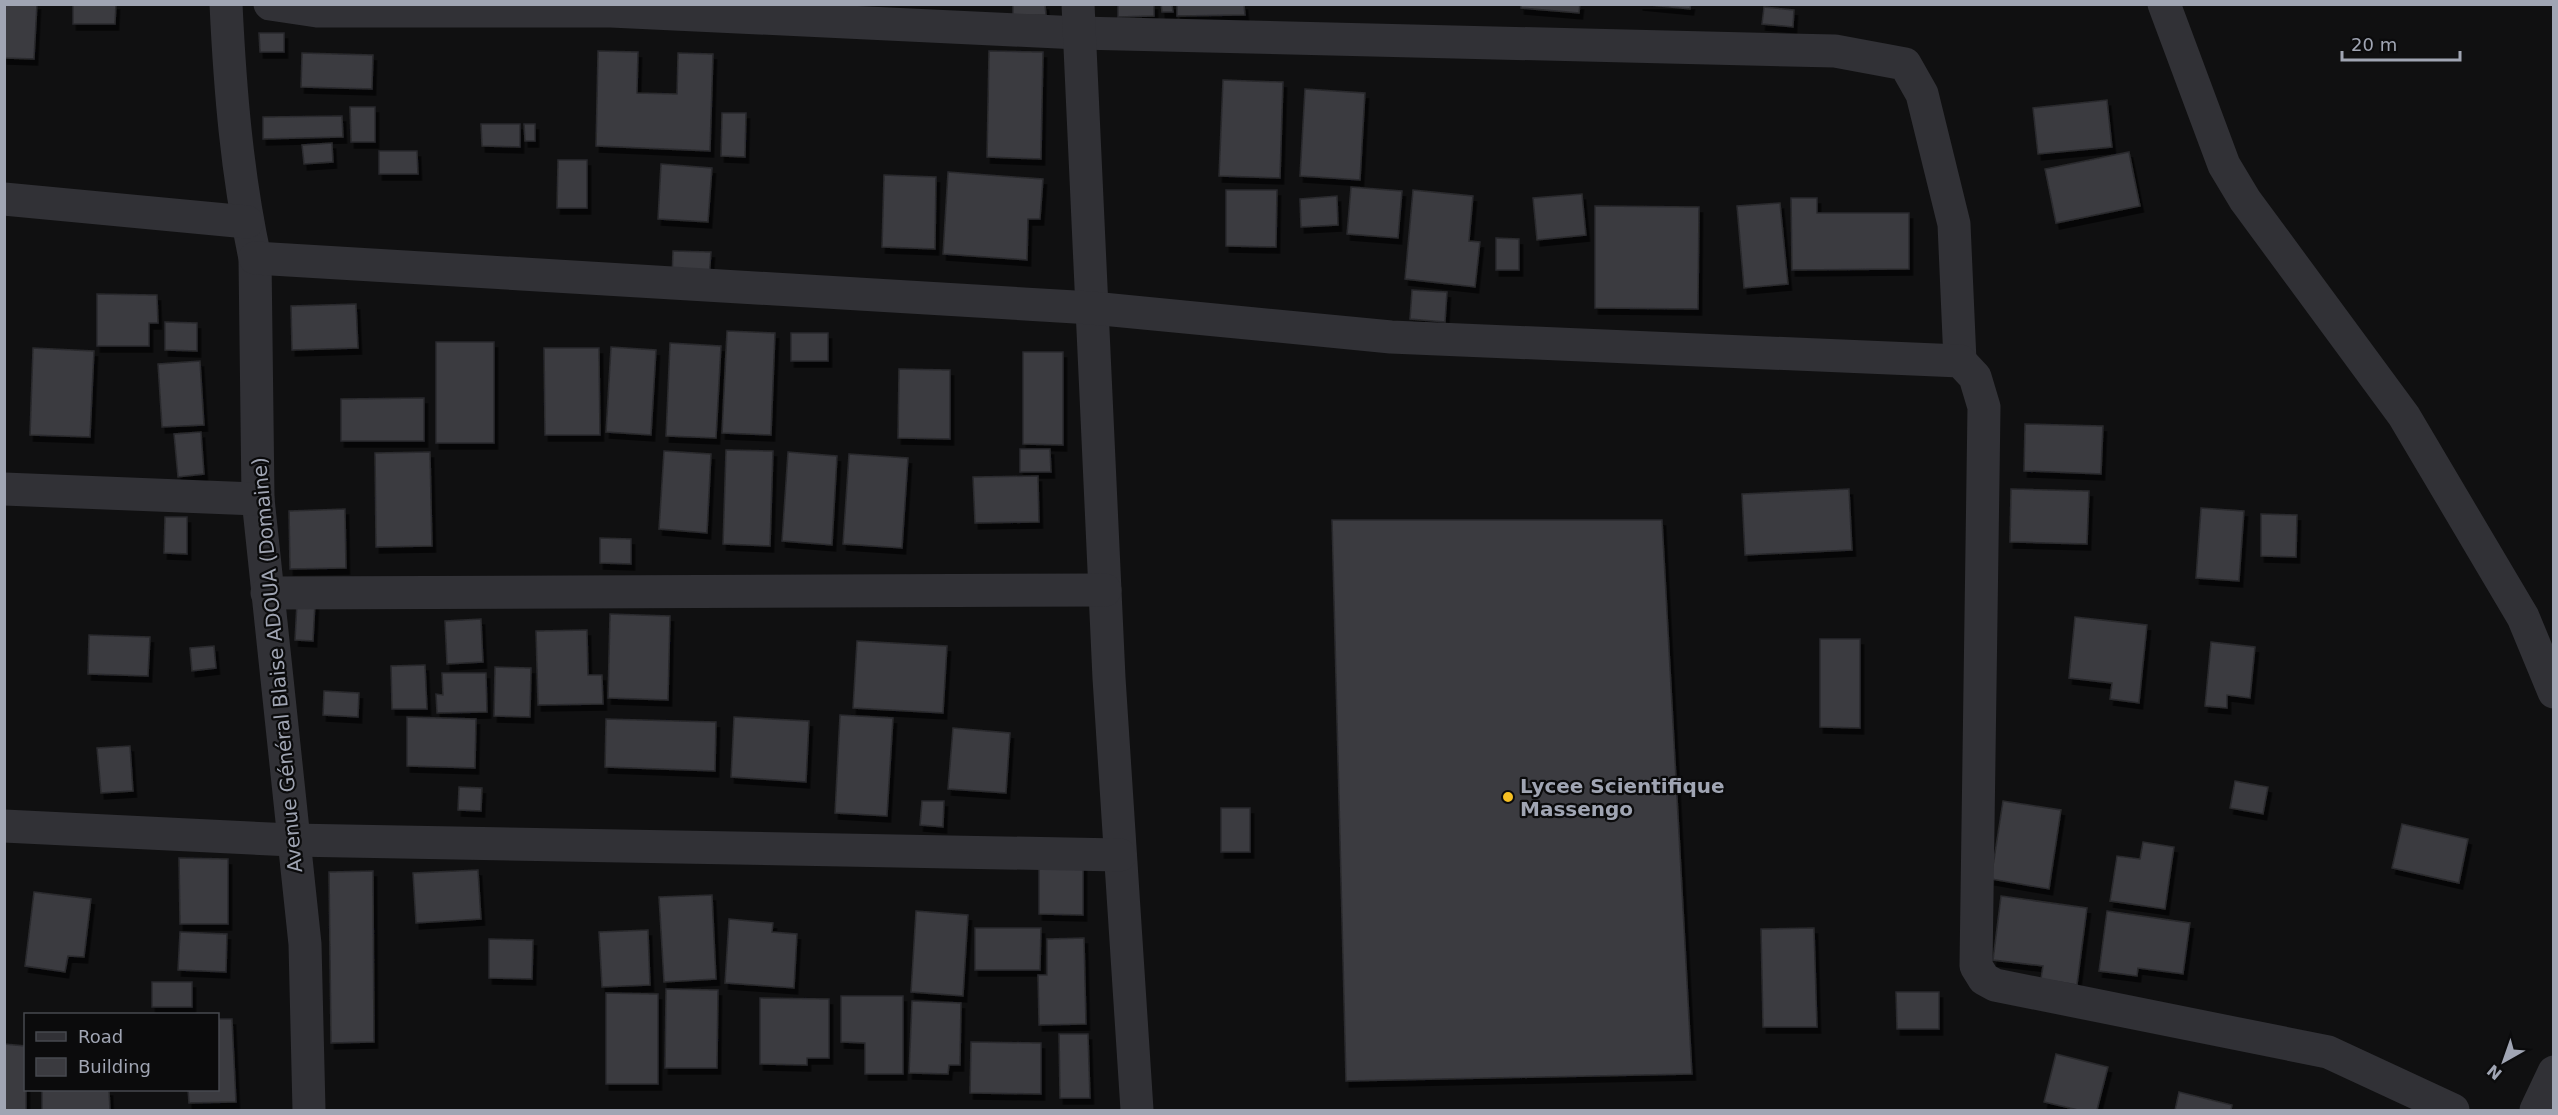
<svg xmlns="http://www.w3.org/2000/svg" width="2558" height="1115" viewBox="0 0 2558 1115" font-family="'DejaVu Sans',sans-serif">
<style>
.building{fill:#3a3a3f;stroke:#2a2a2d;stroke-width:1.5;filter:url(#shadow)}
.lines{fill:none;stroke-linecap:round;stroke-linejoin:round}
.minor{stroke:#313136;stroke-width:33}
.poi-dot{fill:#f7c023;stroke:#0b0b0c;stroke-width:2}
.labels{text-anchor:middle;stroke-width:4.5;stroke-linejoin:round;paint-order:stroke}
.street-label{font-size:20px;fill:#a0a5b3;stroke:#0b0b0c}
.poi-label{font-size:20px;font-weight:bold;fill:#a0a5b3;stroke:#0b0b0c;text-anchor:start}
</style>
<defs>
<filter id="shadow"><feDropShadow dx="3.5" dy="6" stdDeviation="0" flood-color="#0009"/></filter>
</defs>
<rect width="100%" height="100%" fill="#101011"/>
<g class="building">
<polygon points="4,4 37,4 34,59 4,58"/>
<polygon points="73,4 116,4 115,24 73,24"/>
<polygon points="1013,4 1045,4 1046,15 1013,16"/>
<polygon points="1118,4 1154,4 1154,16 1118,17"/>
<polygon points="1161,4 1172,4 1173,12 1162,12"/>
<polygon points="1177,4 1244,4 1245,15 1177,16"/>
<polygon points="1521,4 1580,4 1579,13 1521,8"/>
<polygon points="1639,4 1691,4 1690,9"/>
<polygon points="1764,7 1794,10 1793,27 1762,24"/>
<polygon points="259,33 284,33 284,52 260,52"/>
<polygon points="598,51 638,52 637,93 677,94 678,53 713,54 710,151 596,146"/>
<polygon points="989,51 1043,52 1041,159 987,157"/>
<polygon points="302,53 373,55 372,89 301,87"/>
<polygon points="1223,80 1283,82 1280,178 1219,176"/>
<polygon points="1305,89 1365,93 1360,180 1300,176"/>
<polygon points="2107,100 2112,147 2038,154 2033,108"/>
<polygon points="350,107 375,107 375,142 351,142"/>
<polygon points="722,113 746,113 745,157 721,156"/>
<polygon points="342,116 343,137 263,139 263,117"/>
<polygon points="481,124 520,124 520,147 482,146"/>
<polygon points="524,124 535,124 535,141 525,141"/>
<polygon points="332,143 333,162 304,164 302,145"/>
<polygon points="379,151 417,151 418,174 379,174"/>
<polygon points="2129,152 2140,206 2056,223 2045,169"/>
<polygon points="558,160 587,160 587,208 557,208"/>
<polygon points="661,164 712,168 708,222 658,219"/>
<polygon points="948,172 1043,179 1040,219 1028,219 1027,260 943,254"/>
<polygon points="884,175 936,177 935,249 882,247"/>
<polygon points="1351,187 1402,191 1398,238 1347,234"/>
<polygon points="1226,190 1277,190 1276,247 1226,246"/>
<polygon points="1413,190 1473,196 1469,241 1480,242 1475,287 1405,279"/>
<polygon points="1582,194 1586,235 1537,240 1533,198"/>
<polygon points="1337,196 1338,225 1301,227 1300,199"/>
<polygon points="1791,198 1817,198 1817,213 1909,213 1909,269 1792,270"/>
<polygon points="1780,203 1788,284 1744,288 1737,206"/>
<polygon points="1595,206 1699,207 1698,309 1595,308"/>
<polygon points="1496,238 1519,239 1519,270 1496,270"/>
<polygon points="673,251 711,252 709,279 672,278"/>
<polygon points="1412,290 1447,292 1445,322 1410,319"/>
<polygon points="97,294 157,295 158,323 149,323 149,346 97,346"/>
<polygon points="356,304 358,348 292,350 291,306"/>
<polygon points="165,322 197,323 197,351 165,350"/>
<polygon points="727,331 775,333 771,435 722,433"/>
<rect x="791" y="333" width="37" height="28"/>
<rect x="436" y="342" width="58" height="101"/>
<polygon points="670,343 721,346 716,438 666,436"/>
<polygon points="611,347 656,350 651,435 606,432"/>
<polygon points="33,348 94,351 90,437 30,435"/>
<polygon points="544,348 599,348 600,435 545,435"/>
<polygon points="1023,352 1063,352 1063,445 1023,444"/>
<polygon points="200,361 204,425 162,427 158,364"/>
<polygon points="899,369 950,370 950,439 898,438"/>
<polygon points="424,398 424,441 341,441 341,399"/>
<polygon points="2025,424 2103,426 2101,474 2024,471"/>
<polygon points="201,432 204,474 178,477 174,434"/>
<polygon points="1020,449 1050,449 1051,472 1020,472"/>
<polygon points="726,450 773,451 770,546 723,544"/>
<polygon points="664,451 711,454 707,533 659,529"/>
<polygon points="430,452 432,546 376,547 375,453"/>
<polygon points="788,452 837,456 832,545 782,541"/>
<polygon points="849,454 908,458 902,548 843,544"/>
<polygon points="1038,476 1039,522 975,523 973,477"/>
<polygon points="1849,489 1852,550 1745,555 1742,494"/>
<polygon points="2011,489 2089,491 2087,544 2010,542"/>
<polygon points="2201,508 2244,511 2239,581 2196,578"/>
<polygon points="345,509 346,568 290,569 289,511"/>
<polygon points="2261,514 2297,515 2296,557 2261,556"/>
<polygon points="165,517 187,517 187,554 164,553"/>
<polygon points="1332,520 1662,520 1692,1074 1346,1081"/>
<polygon points="600,538 631,539 631,564 600,563"/>
<polygon points="297,602 315,603 313,641 295,640"/>
<polygon points="610,614 670,616 668,700 608,698"/>
<polygon points="2075,617 2147,625 2139,703 2110,699 2112,683 2069,678"/>
<polygon points="481,619 483,662 447,664 445,621"/>
<polygon points="587,630 588,675 602,675 603,704 538,705 536,631"/>
<polygon points="89,635 150,637 148,676 88,674"/>
<polygon points="1820,639 1860,639 1860,728 1820,727"/>
<polygon points="857,641 947,646 943,713 853,708"/>
<polygon points="2211,642 2255,647 2250,698 2227,695 2227,708 2205,706"/>
<polygon points="214,646 216,668 192,671 190,648"/>
<polygon points="425,665 427,709 392,709 391,666"/>
<polygon points="495,667 531,668 530,717 494,716"/>
<polygon points="442,673 486,673 487,712 437,713 436,694 443,695"/>
<polygon points="324,691 359,693 358,717 323,715"/>
<polygon points="840,715 893,718 887,816 835,813"/>
<polygon points="407,717 476,719 475,768 407,766"/>
<polygon points="734,717 809,721 806,782 731,777"/>
<polygon points="606,719 716,722 715,771 605,767"/>
<polygon points="953,728 1010,733 1006,793 948,789"/>
<polygon points="130,746 133,791 101,793 97,748"/>
<polygon points="2235,781 2268,787 2263,814 2230,808"/>
<polygon points="459,787 482,788 481,811 458,810"/>
<polygon points="922,801 944,801 943,827 920,825"/>
<polygon points="2003,801 2061,810 2049,889 1991,879"/>
<rect x="1221" y="808" width="29" height="44"/>
<polygon points="2402,824 2468,839 2459,883 2392,868"/>
<polygon points="2143,842 2174,847 2165,909 2110,901 2117,856 2140,859"/>
<polygon points="179,858 228,859 228,924 180,924"/>
<polygon points="1039,863 1083,863 1083,915 1039,914"/>
<polygon points="478,870 481,919 416,923 413,873"/>
<polygon points="373,871 374,1042 331,1043 329,872"/>
<polygon points="34,892 91,899 84,957 68,956 65,972 25,966"/>
<polygon points="712,895 716,979 664,982 659,897"/>
<polygon points="2001,896 2087,908 2077,985 2041,979 2043,966 1993,960"/>
<polygon points="916,911 968,915 963,996 911,992"/>
<polygon points="2107,911 2190,923 2183,974 2138,968 2137,976 2099,971"/>
<polygon points="729,919 773,923 772,932 797,934 794,988 725,983"/>
<polygon points="975,928 1041,928 1040,970 975,970"/>
<polygon points="1814,928 1817,1027 1763,1027 1761,929"/>
<polygon points="648,930 650,985 602,987 599,932"/>
<polygon points="180,932 227,934 226,972 178,970"/>
<polygon points="1084,938 1086,1024 1039,1025 1038,975 1047,975 1047,939"/>
<polygon points="489,939 533,940 532,979 489,978"/>
<rect x="152" y="982" width="40" height="25"/>
<polygon points="666,989 718,990 717,1068 665,1068"/>
<polygon points="1896,992 1939,992 1939,1029 1897,1029"/>
<polygon points="606,993 658,994 658,1084 606,1084"/>
<polygon points="841,996 903,996 903,1074 865,1074 865,1043 841,1042"/>
<polygon points="760,998 829,999 829,1058 807,1058 807,1065 760,1064"/>
<polygon points="912,1001 961,1003 960,1065 949,1065 948,1074 909,1073"/>
<polygon points="218,1019 232,1019 236,1102 189,1103 188,1090 218,1090"/>
<polygon points="1059,1034 1088,1034 1090,1098 1060,1098"/>
<polygon points="971,1042 1041,1043 1041,1094 970,1093"/>
<polygon points="4,1044 26,1046 26,1110 4,1110"/>
<polygon points="2056,1054 2108,1067 2097,1110 2078,1110 2044,1102"/>
<polygon points="42,1090 109,1090 110,1110 42,1110"/>
<polygon points="2179,1092 2232,1105 2231,1110 2175,1110"/>
</g>
<g class="lines">
<g class="minor">
<path d="M226 4C230 89 237 175 255 258L258 499 305 944 309 1110"/>
<polyline points="270,4 317,11 611,11 1079,33 1835,51 1905,64 1922,94 1954,224 1960,361"/>
<polyline points="1078,4 1109,678 1137,1110"/>
<polyline points="2164,4 2224,165 2245,200 2404,416 2523,617 2554,692"/>
<polyline points="4,199 247,222"/>
<polyline points="255,258 1092,308 1391,337 1960,361 1975,377 1984,407 1976,966 1984,979 1995,985 2328,1052 2453,1110"/>
<polyline points="4,489 258,499"/>
<polyline points="267,593 1105,590"/>
<polyline points="4,826 292,840 1120,855"/>
<polyline points="2536,1110 2554,1072"/>
</g>
</g>
<circle class="poi-dot" cx="1508" cy="797" r="6"/>
<g class="labels">
<g class="street-label">
<text transform="translate(277 665) rotate(-95)" y="7">Avenue Général Blaise ADOUA (Domaine)</text>
</g>
<g class="poi-label">
<text x="1520" y="793">Lycee Scientifique<tspan x="1520" dy="23">Massengo</tspan></text>
</g>
</g>
<rect width="2558" height="1115" fill="none" stroke="#a0a5b3" stroke-width="12"/>
<rect x="24" y="1013" width="195" height="78" fill="#0b0b0c" stroke="#47494f" stroke-width="1.5"/>
<rect x="36" y="1032" width="30" height="9" fill="#313136" stroke="#47494f" stroke-width="1.5"/>
<text x="78" y="1043" font-size="18" fill="#a0a5b3">Road</text>
<rect x="36" y="1058" width="30" height="18" fill="#3a3a3f" stroke="#47494f" stroke-width="1.5"/>
<text x="78" y="1073" font-size="18" fill="#a0a5b3">Building</text>
<g transform="translate(2504 1061) rotate(220)" stroke="#0b0b0c" stroke-width="4.5" paint-order="stroke">
<path d="M0-4.5L10 22L0 15L-10 22Z" fill="#a0a5b3"/>
<text y="-9" font-size="16" font-weight="bold" text-anchor="middle" fill="#a0a5b3">N</text>
</g>
<path d="M2342 51v9h118v-9" fill="none" stroke="#a0a5b3" stroke-width="3"/>
<text x="2351" y="51" font-size="18" fill="#a0a5b3" stroke="#0b0b0c" stroke-width="4.5" paint-order="stroke">20 m</text>
</svg>
